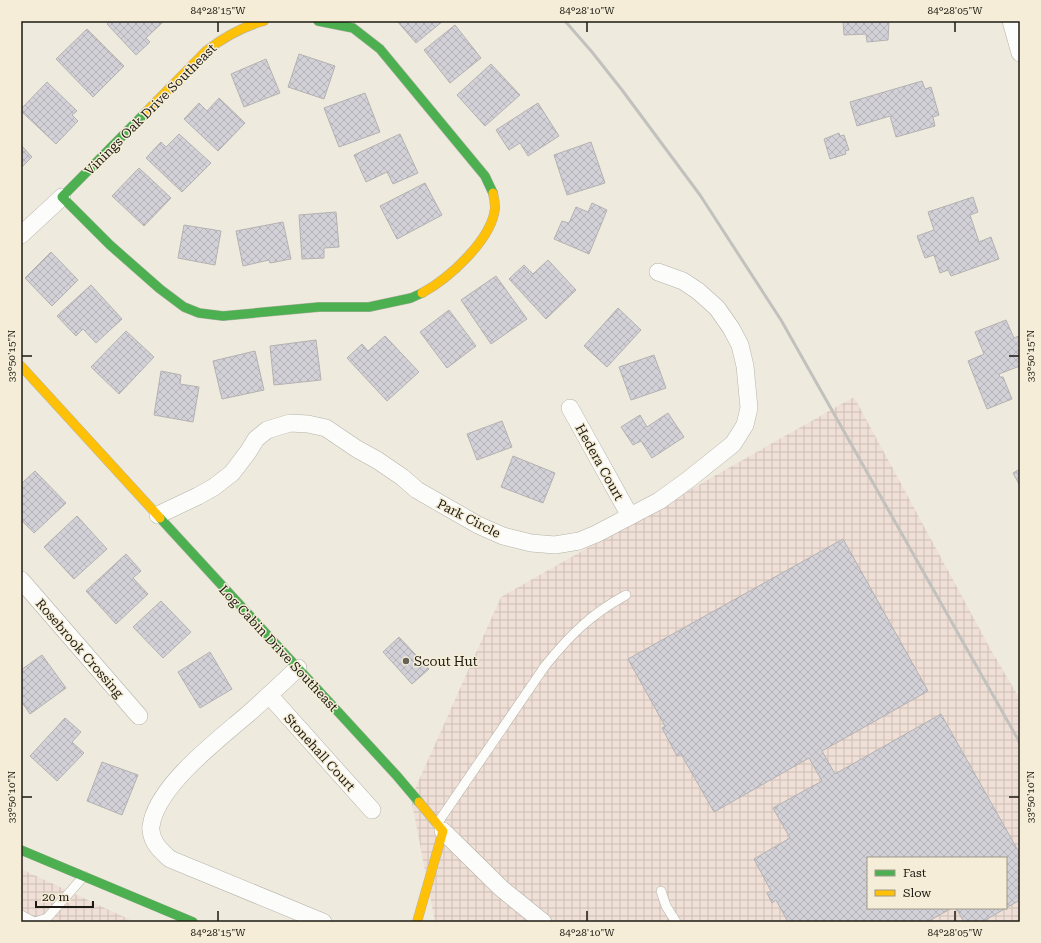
<svg xmlns="http://www.w3.org/2000/svg" width="1041" height="943" viewBox="0 0 1041 943" font-family="'Roboto Serif',serif">
<style>
.industrial{fill:url(#industrial-grid);fill-rule:evenodd}
.building{fill:url(#building-cross-hatch);stroke:#b4b2b1}
.lines{fill:none;stroke-linecap:round;stroke-linejoin:round}
.lane-casing{stroke:#b5b2a9;stroke-width:10}
.street-casing{stroke:#b5b2a9;stroke-width:18}
.fast-casing{stroke:#b5b2a9;stroke-width:10}
.slow-casing{stroke:#b5b2a9;stroke-width:10}
.lane{stroke:#fcfcfa;stroke-width:9}
.street{stroke:#fcfcfa;stroke-width:17}
.fast{stroke:#4caf50;stroke-width:9}
.slow{stroke:#ffc107;stroke-width:9}
.rail{stroke:#c2c1be;stroke-width:3}
.ticks{fill:none;stroke:#1c1a12;stroke-width:1.5}
.poi-dot{fill:#666359;stroke:#f5edd7;stroke-width:1.5}
.labels{text-anchor:middle;stroke-width:3;stroke-linejoin:round;paint-order:stroke}
.street-label{font-size:13px;fill:#1c1a12;stroke:#f5edd7}
.poi-label{font-size:13px;fill:#1c1a12;stroke:#f5edd7;text-anchor:start}
.neatline{fill:none;stroke:#1c1a12;stroke-width:1.5}
.ticks-label{font-size:10px;text-anchor:middle;fill:#1c1a12}
</style>
<defs>
<pattern id="industrial-grid" width="8" height="8" patternUnits="userSpaceOnUse"><rect width="8" height="8" fill="#efdfd6"/><path d="M0 4h8M4 0v8" fill="none" stroke="#ccbfb7"/></pattern>
<pattern id="building-cross-hatch" width="8" height="8" patternUnits="userSpaceOnUse"><rect width="8" height="8" fill="#d3d1d8"/><path d="M0 0l8 8M0 8l8-8" fill="none" stroke="#b5b3b8"/></pattern>
</defs>
<rect width="100%" height="100%" fill="#eeeade"/>
<g class="industrial">
<path d="M854 397 992 652 1020 699V922H435L411 798 501 597ZM868 858H1006V908H868Z"/>
<polygon points="21,869 135,922 21,922"/>
</g>
<g class="building">
<polygon points="110,21 164,21 146,38 150,42 136,55 107,24"/>
<polygon points="397,21 443,21 416,43"/>
<polygon points="843,21 889,21 888,40 867,42 866,34 844,35"/>
<polygon points="455,25 481,58 450,83 424,50"/>
<polygon points="87,29 124,66 93,97 56,59"/>
<polygon points="299,54 335,66 324,99 288,87"/>
<polygon points="266,59 280,93 244,107 231,74"/>
<polygon points="491,64 520,95 485,126 457,95"/>
<polygon points="922,81 925,89 931,87 939,115 933,117 935,126 896,137 890,116 857,126 850,102"/>
<polygon points="47,82 77,111 72,115 78,121 56,144 21,111 21,109"/>
<polygon points="365,93 380,132 339,147 324,108"/>
<polygon points="219,98 245,123 218,151 184,119 199,103 207,111"/>
<polygon points="538,103 559,136 528,156 520,143 509,150 496,130"/>
<polygon points="839,133 840,136 844,135 849,150 845,151 846,154 830,159 824,139"/>
<polygon points="179,134 211,163 182,192 146,158 161,142 166,147"/>
<polygon points="400,134 418,173 393,184 387,172 366,182 354,155"/>
<polygon points="591,142 605,183 567,195 554,155"/>
<polygon points="21,145 32,157 21,168"/>
<polygon points="139,168 171,198 144,226 112,196"/>
<polygon points="425,183 442,215 397,239 380,206"/>
<polygon points="973,197 978,212 970,215 979,242 991,237 999,259 951,276 948,270 940,273 934,255 925,258 917,236 934,230 928,212"/>
<polygon points="592,203 607,210 589,254 554,239 562,221 569,223 576,207 588,212"/>
<polygon points="336,212 339,247 324,248 324,258 302,259 299,215"/>
<polygon points="283,222 291,259 270,263 269,260 243,266 236,231"/>
<polygon points="184,225 221,231 215,265 178,258"/>
<polygon points="51,252 78,280 52,306 25,278"/>
<polygon points="548,260 576,290 546,319 509,279 524,265 533,274"/>
<polygon points="496,276 527,319 491,344 461,300"/>
<polygon points="91,285 122,319 96,343 83,329 76,336 57,316"/>
<polygon points="618,308 641,330 607,367 584,346"/>
<polygon points="449,310 476,346 447,368 420,332"/>
<polygon points="1006,320 1014,338 1019,336 1020,340 1020,366 999,374 1000,377 1003,377 1012,399 987,409 968,361 984,354 975,332"/>
<polygon points="126,331 154,357 119,394 91,367"/>
<polygon points="385,336 419,372 387,401 347,358 362,344 368,351"/>
<polygon points="316,340 321,380 274,385 270,346"/>
<polygon points="255,351 264,390 222,399 213,361"/>
<polygon points="654,355 666,388 631,400 619,367"/>
<polygon points="161,371 181,375 180,384 199,387 193,422 154,415"/>
<polygon points="668,413 684,437 652,458 641,441 633,445 621,427 640,415 647,427"/>
<polygon points="502,421 512,447 477,460 467,434"/>
<polygon points="513,456 555,473 543,503 501,487"/>
<polygon points="1020,469 1020,486 1013,473"/>
<polygon points="35,471 66,503 34,533 21,520 21,484"/>
<polygon points="77,516 107,549 74,579 44,547"/>
<polygon points="843,539 928,691 822,751 835,774 941,714 1020,854 1020,900 982,922 964,922 956,908 1006,908 1006,858 868,858 868,908 952,908 927,922 788,922 776,900 772,903 767,893 771,891 754,859 790,838 773,808 822,781 809,758 714,812 681,754 677,756 662,728 665,726 628,659"/>
<polygon points="126,554 141,571 133,578 148,594 116,624 86,591"/>
<polygon points="161,601 191,632 163,658 133,627"/>
<polygon points="399,637 429,669 412,684 383,652"/>
<polygon points="210,652 232,689 200,708 178,672"/>
<polygon points="42,655 66,688 30,714 21,701 21,670"/>
<polygon points="65,718 81,732 72,742 84,753 57,781 30,756"/>
<polygon points="102,762 138,775 122,815 87,801"/>
</g>
<g class="lines">
<g class="lane-casing">
<g id="lane">
<path d="M437 824 545 666C570 635 591 614 626 595"/>
<polyline points="661,891 666,906 676,922"/>
<polyline points="21,915 34,922"/>
<polyline points="35,922 47,918 84,876"/>
</g>
</g>
<g class="street-casing">
<g id="street">
<polyline points="1011,21 1020,53"/>
<polyline points="21,235 62,197"/>
<polyline points="570,408 630,516"/>
<polyline points="158,515 198,496 214,487 232,473 248,452 256,439 267,430 290,423 308,424 326,428 357,449 377,460 402,477 417,490 478,525 503,536 531,543 555,545 579,541 596,534 659,501 688,480 733,444 745,425 749,408 745,366 740,345 731,328 717,308 698,291 683,281 658,272"/>
<polyline points="21,580 139,716"/>
<path d="M298 668C281 684 265 699 248 714 218 740 162 782 152 821 152 824 150 827 151 830 152 843 161 851 170 859L323 922"/>
<polyline points="269,695 372,810"/>
<polyline points="443,831 502,889 543,922"/>
</g>
</g>
<g class="fast-casing">
<g id="fast">
<polyline points="318,21 353,28 380,49 485,176 493,193"/>
<polyline points="146,112 62,197 110,245 160,289 184,307 199,313 223,316 319,307 369,307 411,298 422,293"/>
<polyline points="160,518 397,776 419,802"/>
<polyline points="21,850 193,922"/>
</g>
</g>
<g class="slow-casing">
<g id="slow">
<path d="M146 112 206 51C224 37 241 27 264 21"/>
<path d="M422 293C448 279 492 240 495 208 495 203 494 197 493 193"/>
<polyline points="21,366 160,518"/>
<polyline points="417,922 443,831 419,802"/>
</g>
</g>
<use href="#lane" class="lane"/>
<use href="#street" class="street"/>
<use href="#fast" class="fast"/>
<use href="#slow" class="slow"/>
<polyline class="rail" points="565,21 592,52 622,90 700,195 781,320 1020,743"/>
</g>
<path class="ticks" d="M218 22V32M587 22V32M955 22V32M22 356H32M1009 356H1019M22 797H32M1009 797H1019M218 911V921M587 911V921M955 911V921"/>
<circle class="poi-dot" cx="406" cy="661" r="4"/>
<g class="labels">
<g class="street-label">
<text transform="translate(150 109) rotate(-45)" y="5">Vinings Oak Drive Southeast</text>
<text transform="translate(600 462) rotate(61)" y="5">Hedera Court</text>
<text transform="translate(469 518) rotate(27)" y="5">Park Circle</text>
<text transform="translate(80 648) rotate(49)" y="5">Rosebrook Crossing</text>
<text transform="translate(279 648) rotate(47)" y="5">Log Cabin Drive Southeast</text>
<text transform="translate(320 752) rotate(48)" y="5">Stonehall Court</text>
</g>
<g class="poi-label">
<text x="414" y="666">Scout Hut</text>
</g>
</g>
<rect width="1041" height="943" fill="none" stroke="#f5edd7" stroke-width="44"/>
<rect x="867" y="857" width="140" height="52" fill="#f5edd7" stroke="#9e9988"/>
<rect x="875" y="870" width="20" height="6" fill="#4caf50" stroke="#9e9988"/>
<text x="903" y="877" font-size="12" fill="#1c1a12">Fast</text>
<rect x="875" y="890" width="20" height="6" fill="#ffc107" stroke="#9e9988"/>
<text x="903" y="897" font-size="12" fill="#1c1a12">Slow</text>
<path d="M36 901v6h57v-6" fill="none" stroke="#1c1a12" stroke-width="2"/>
<text x="42" y="901" font-size="12" fill="#1c1a12" stroke="#f5edd7" stroke-width="3" paint-order="stroke">20 m</text>
<rect x="22" y="22" width="997" height="899" class="neatline"/>
<g class="ticks-label">
<text x="218" y="14">84°28'15"W</text>
<text x="587" y="14">84°28'10"W</text>
<text x="955" y="14">84°28'05"W</text>
<text transform="translate(11 356) rotate(-90)" y="4">33°50'15"N</text>
<text transform="translate(1030 356) rotate(-90)" y="4">33°50'15"N</text>
<text transform="translate(11 797) rotate(-90)" y="4">33°50'10"N</text>
<text transform="translate(1030 797) rotate(-90)" y="4">33°50'10"N</text>
<text x="218" y="936">84°28'15"W</text>
<text x="587" y="936">84°28'10"W</text>
<text x="955" y="936">84°28'05"W</text>
</g>
</svg>
